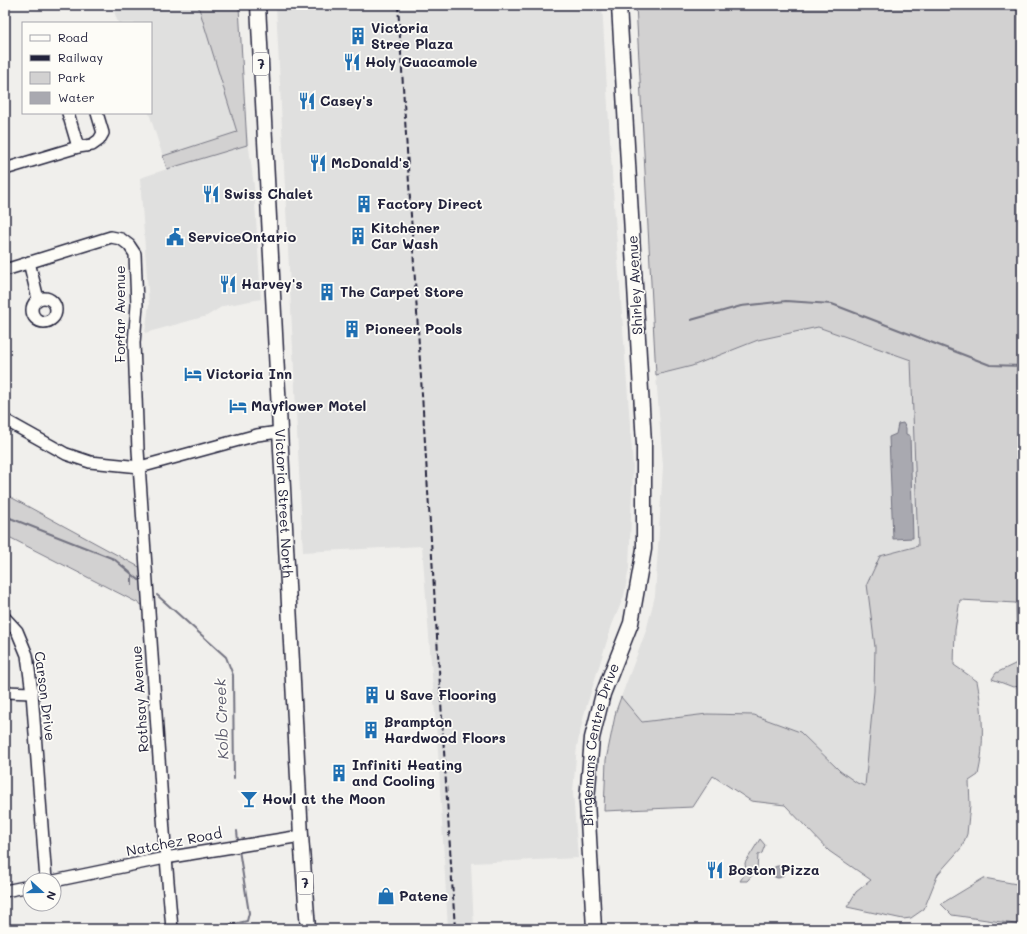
<svg xmlns="http://www.w3.org/2000/svg" width="1027" height="934" viewBox="0 0 1027 934" font-family="Mali,sans-serif">
<style>
.built{fill:#e0e0df}
.green{fill:#d2d1d1;stroke:#7a7a86}
.water{fill:#a9a9b0;stroke:#737381}
.lines{fill:none;stroke-linecap:round;stroke-linejoin:round}
.stream{stroke:#737381;stroke-width:2}
.minor-casing{stroke:#22223b;stroke-width:14}
.major-casing{stroke:#22223b;stroke-width:17}
.minor{stroke:#fdfcf7;stroke-width:11}
.major{stroke:#fdfcf7;stroke-width:14}
.rail{stroke:#22223b;stroke-width:2;stroke-dasharray:6 3;stroke-linecap:butt}
.labels{text-anchor:middle;stroke-width:3.5;stroke-linejoin:round;paint-order:stroke}
.shield{fill:#fdfcf7;stroke:#646373;stroke-width:1}
.shield-label{font-size:13px;font-weight:bold;fill:#22223b}
.poi-label{font-size:14px;font-weight:bold;fill:#22223b;stroke:#fdfcf7;text-anchor:start}
.street-label{font-size:14px;fill:#22223b;stroke:#fdfcf7}
.water-label{font-size:15px;font-style:italic;fill:#58586a;stroke:#fdfcf7}
</style>
<rect width="100%" height="100%" fill="#f0efec"/>
<filter id="ink" filterUnits="userSpaceOnUse"><feTurbulence type="fractalNoise" baseFrequency=".025" numOctaves="2"/><feDisplacementMap in="SourceGraphic" scale="8" xChannelSelector="R" yChannelSelector="G"/><feConvolveMatrix kernelMatrix="1 2 1 2 8 2 1 2 1" color-interpolation-filters="sRGB"/></filter>
<g filter="url(#ink)">
<g class="built">
<polygon points="112,5 219,5 239,7 246,125 254,186 261,299 223,306 207,316 145,333 149,305 140,178 167,169 149,113 151,113 151,23 118,23"/>
<polygon points="276,5 602,5 613,190 633,466 629,568 624,596 612,625 585,711 577,746 573,792 578,858 471,863 474,929 448,929 438,752 422,546 303,552"/>
<polygon points="818,327 912,360 918,546 880,556 875,647 874,691 866,786 857,783 840,771 800,732 754,715 707,714 642,722 621,697 646,631 655,596 663,466 656,375 692,366 758,340"/>
</g>
<g class="green">
<polygon points="198,5 239,7 247,145 167,169 163,156 237,132"/>
<path d="M636 5H1022V686L1013 687 992 679 996 673 1017 663 1016 603 960 600 955 630 954 665 977 681C983 711 985 746 978 775L969 781 970 805 967 834 962 847 938 874 924 909 911 918 903 919 847 907 856 892 871 880 829 851 785 805 751 801 713 776 693 807 604 811 606 760 616 711 621 697 642 722 707 714 754 715 800 732 840 771 857 783 865 786 874 691 875 647 867 584 880 556 918 546 911 360 818 327 758 340 692 366 656 375Z"/>
<polygon points="5,494 143,569 144,606 5,535"/>
<polygon points="760,839 765,845 762,853 758,855 757,870 747,881 740,881 746,872 745,863"/>
<polygon points="984,878 1022,885 1022,925 952,915 941,904"/>
</g>
<g class="water">
<polygon points="903,423 906,428 906,434 910,436 913,538 893,539 889,437 896,434 898,424"/>
<circle cx="778" cy="872" r="6"/>
</g>
<g class="lines">
<g class="stream">
<polyline points="691,320 741,306 786,301 832,304 990,365 1022,366"/>
<polyline points="5,516 114,559 139,580"/>
<polyline points="132,574 132,585"/>
<polyline points="157,595 226,657 233,675 234,779"/>
<polyline points="237,831 238,841"/>
<polyline points="213,929 247,921 249,913 239,850"/>
</g>
<g class="minor-casing">
<g id="minor">
<polyline points="68,113 78,147"/>
<polyline points="5,169 78,147 92,145 99,140 103,133 97,113"/>
<polyline points="29,262 38,299"/>
<polyline points="5,270 111,237 121,239 129,245 135,254 137,305 134,343 138,450 165,846 172,929"/>
<circle cx="44" cy="310" r="12"/>
<polyline points="5,420 66,454 90,462 140,467 257,435 279,432"/>
<polyline points="5,618 17,631 27,655 32,693 46,880"/>
<polyline points="5,692 32,693"/>
<polyline points="54,881 165,858 301,836"/>
<polyline points="5,891 30,886"/>
</g>
</g>
<g class="major-casing">
<g id="major">
<path id="s1" d="M258 5 301 836 308 929"/>
<path id="s2" d="M594 929 587 801 592 738 603 694 631 623 644 549V444L619 5"/>
</g>
</g>
<use href="#minor" class="minor"/>
<use href="#major" class="major"/>
<polyline class="rail" points="398,5 455,929"/>
</g>
</g>
<defs>
<g id="building-bare" transform="scale(1.38)"><path d="M-4-6H4V6H1V3H-1V6H-4ZM-2.5-4.3h1.7v1.8h-1.7ZM.8-4.3h1.7v1.8H.8ZM-2.5-1h1.7V.8h-1.7ZM.8-1h1.7V.8H.8Z" fill="#1f6fb2" stroke="#fdfcf7" stroke-width="2.5" paint-order="stroke"/></g>
<g id="restaurant-bare" transform="scale(1.38)"><path d="M-5-6h1v4h1v-4h1v4h1v-4h1v5L-1.5 .5V6h-2V.5L-5-1ZM5-6V6H3V1.5H1.5Q1.5-4 5-6Z" fill="#1f6fb2" stroke="#fdfcf7" stroke-width="2.5" paint-order="stroke"/></g>
<g id="civic-bare" transform="scale(1.38)"><path d="M-.6-6.5H3V-4.5H.6V-3L4-1V1h2V6H-6V1h2V-1L-.6-3ZM-1.2 2.5V6h2.4V2.5Z" fill="#1f6fb2" stroke="#fdfcf7" stroke-width="2.5" paint-order="stroke"/></g>
<g id="hotel-bare" transform="scale(1.38)"><path d="M-6-4.5h1.5V1H6V5H4.5V3h-9V5H-6ZM-4 0a1.8 1.8 0 1 1 3.6 0ZM.5 0V-2.5h3Q6-2.5 6 0Z" fill="#1f6fb2" stroke="#fdfcf7" stroke-width="2.5" paint-order="stroke"/></g>
<g id="bar-bare" transform="scale(1.38)"><path d="M-6-5H6L.8 .8V4.5H3.5V6h-7V4.5H-.8V.8Z" fill="#1f6fb2" stroke="#fdfcf7" stroke-width="2.5" paint-order="stroke"/></g>
<g id="shop-bare" transform="scale(1.38)"><path d="M-5-2.5h2.3a2.7 3.5 0 0 1 5.4 0H5L5.5 6h-11ZM-1.5-2.5h3a1.5 2.3 0 0 0-3 0Z" fill="#1f6fb2" stroke="#fdfcf7" stroke-width="2.5" paint-order="stroke"/></g>
</defs>
<g fill-rule="evenodd">
<use href="#building-bare" x="358" y="36"/>
<use href="#restaurant-bare" x="352" y="62"/>
<use href="#restaurant-bare" x="307" y="101"/>
<use href="#restaurant-bare" x="318" y="163"/>
<use href="#restaurant-bare" x="211" y="194"/>
<use href="#building-bare" x="364" y="204"/>
<use href="#building-bare" x="358" y="236"/>
<use href="#civic-bare" x="175" y="237"/>
<use href="#restaurant-bare" x="228" y="284"/>
<use href="#building-bare" x="327" y="292"/>
<use href="#building-bare" x="352" y="329"/>
<use href="#hotel-bare" x="193" y="374"/>
<use href="#hotel-bare" x="238" y="406"/>
<use href="#building-bare" x="372" y="695"/>
<use href="#building-bare" x="371" y="730"/>
<use href="#building-bare" x="339" y="773"/>
<use href="#bar-bare" x="249" y="799"/>
<use href="#restaurant-bare" x="715" y="870"/>
<use href="#shop-bare" x="386" y="896"/>
</g>
<g class="labels">
<g class="shield">
<rect x="253" y="53" width="16" height="22" rx="3"/>
<rect x="297" y="872" width="16" height="22" rx="3"/>
</g>
<g class="shield-label">
<text x="261" y="69">7</text>
<text x="305" y="888">7</text>
</g>
<g class="poi-label">
<text x="371" y="33">Victoria<tspan x="371" dy="16">Stree Plaza</tspan></text>
<text x="365" y="67">Holy Guacamole</text>
<text x="320" y="106">Casey's</text>
<text x="331" y="168">McDonald's</text>
<text x="224" y="199">Swiss Chalet</text>
<text x="377" y="209">Factory Direct</text>
<text x="371" y="233">Kitchener<tspan x="371" dy="16">Car Wash</tspan></text>
<text x="188" y="242">ServiceOntario</text>
<text x="241" y="289">Harvey's</text>
<text x="340" y="297">The Carpet Store</text>
<text x="365" y="334">Pioneer Pools</text>
<text x="206" y="379">Victoria Inn</text>
<text x="251" y="411">Mayflower Motel</text>
<text x="385" y="700">U Save Flooring</text>
<text x="384" y="727">Brampton<tspan x="384" dy="16">Hardwood Floors</tspan></text>
<text x="352" y="770">Infiniti Heating<tspan x="352" dy="16">and Cooling</tspan></text>
<text x="262" y="804">Howl at the Moon</text>
<text x="728" y="875">Boston Pizza</text>
<text x="399" y="901">Patene</text>
</g>
<g class="street-label">
<text transform="translate(635 285) rotate(-93)" y="5">Shirley Avenue</text>
<text transform="translate(120 314) rotate(-90)" y="5">Forfar Avenue</text>
<text dy="5" stroke="none"><textPath href="#s1" startOffset="499">Victoria Street North</textPath></text>
<text transform="translate(45 696) rotate(83)" y="5">Carson Drive</text>
<text transform="translate(140 699) rotate(-94)" y="5">Rothsay Avenue</text>
<text dy="5" stroke="none"><textPath href="#s2" startOffset="186">Bingemans Centre Drive</textPath></text>
<text transform="translate(174 842) rotate(-11)" y="5">Natchez Road</text>
</g>
<g class="water-label">
<text transform="translate(222 719) rotate(-92)" y="5">Kolb Creek</text>
</g>
</g>
<rect width="1027" height="934" fill="none" stroke="#fdfcf7" stroke-width="20"/>
<rect x="10" y="10" width="1007" height="914" fill="none" stroke="#22223b" stroke-width="1.5" filter="url(#ink)"/>
<rect x="22" y="22" width="130" height="92" fill="#fdfcf7" stroke="#a5a5ac"/>
<rect x="30" y="35" width="20" height="6" fill="#fdfcf7" stroke="#a5a5ac"/>
<text x="58" y="42" font-size="12" fill="#22223b">Road</text>
<rect x="30" y="55" width="20" height="6" fill="#22223b" stroke="#a5a5ac"/>
<text x="58" y="62" font-size="12" fill="#22223b">Railway</text>
<rect x="30" y="72" width="20" height="12" fill="#d2d1d1" stroke="#a5a5ac"/>
<text x="58" y="82" font-size="12" fill="#22223b">Park</text>
<rect x="30" y="92" width="20" height="12" fill="#a9a9b0" stroke="#a5a5ac"/>
<text x="58" y="102" font-size="12" fill="#22223b">Water</text>
<g transform="translate(42 892) rotate(111)"><circle r="19" fill="#fdfcf7" stroke="#a5a5ac"/>
<path d="M0-3L7 15L0 10L-7 15Z" fill="#1f6fb2"/>
<text y="-6" font-size="11" font-weight="bold" text-anchor="middle" fill="#22223b">N</text>
</g>
</svg>
